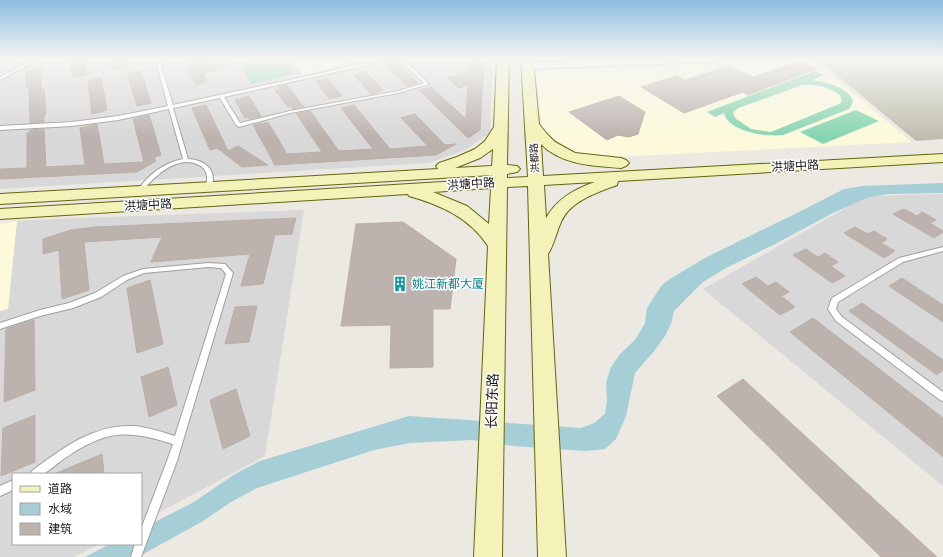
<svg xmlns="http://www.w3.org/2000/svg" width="943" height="557" viewBox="0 0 943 557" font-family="Arial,'Noto Sans SC',sans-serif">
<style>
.residential{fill:#d9d8d8}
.education{fill:#fcfadb}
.construction{fill:#bfbeae}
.pitch{fill:#86d5b2;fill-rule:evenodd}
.water{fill:#a5ced6}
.building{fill:#bcb3af;stroke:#bcaea5}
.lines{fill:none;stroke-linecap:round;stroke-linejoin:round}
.lane-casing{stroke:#9f9f9f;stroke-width:2}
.street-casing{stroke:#9f9f9f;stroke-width:2}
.secondary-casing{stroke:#62670e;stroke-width:2}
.lane{fill:#fff;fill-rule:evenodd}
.street{fill:#fff;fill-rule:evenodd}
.secondary{fill:#f3f2b9;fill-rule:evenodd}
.labels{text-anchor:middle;stroke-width:3;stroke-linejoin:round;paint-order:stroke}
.far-street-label{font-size:10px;fill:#1b1b1b;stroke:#fff}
.street-label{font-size:12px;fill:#1b1b1b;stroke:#fff}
.culture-label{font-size:12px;fill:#0d838f;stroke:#fff;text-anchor:start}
.near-street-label{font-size:14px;fill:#1b1b1b;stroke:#fff}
</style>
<rect width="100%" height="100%" fill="#ece8e2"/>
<g class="residential">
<polygon points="20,59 493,59 490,133 465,150 429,163 0,189 0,68"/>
<polygon points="943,194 943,486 703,289 867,196"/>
<polygon points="304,210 265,456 141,522 141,474 13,474 13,544 100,544 74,557 0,557 0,311 8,308 17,221 53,219"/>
</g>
<g class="education">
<polygon points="290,59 366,59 302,75"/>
<polygon points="789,59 812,59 912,142 596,158 571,150 542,132 535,69"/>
<polygon points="17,221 8,309 0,311 0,224"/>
</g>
<g class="construction">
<polygon points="539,59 669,59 540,64"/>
<polygon points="819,60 943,61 943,139 916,141"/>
</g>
<g class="pitch">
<polygon points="269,59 285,59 295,74 251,84 241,65"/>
<path d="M815 71 824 75 812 80C825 82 850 87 853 102L849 109 783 135C767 137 728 132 724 113L715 117 707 112ZM802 85C816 84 829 87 840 95L842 102 839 104 771 132 751 129 735 118 733 112 738 108Z"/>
<polygon points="856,110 879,121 823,144 800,132"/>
</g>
<polygon class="water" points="943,183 943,193 889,194 869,197 833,213 775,244 726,268 703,282 674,311 671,324 665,336 655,350 635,373 626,416 616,439 605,449 586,451 513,446 472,440 410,443 374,450 257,488 231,502 203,521 138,557 85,557 110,544 141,544 141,529 194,502 235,474 260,461 409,416 581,428 594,423 605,414 607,400 606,383 611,367 621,353 635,340 645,323 647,308 662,285 670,279 705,258 801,211 844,189 862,186"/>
<g class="building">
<polygon points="70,59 84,59 87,75 73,78"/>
<polygon points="109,59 124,59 127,67 112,70"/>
<polygon points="186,59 204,59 207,64 229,63 229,65 203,74 207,82 195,85"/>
<polygon points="394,59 418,83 407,86 383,62"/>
<polygon points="469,59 484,59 480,130 468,138 419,90 431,87 466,119 468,85 459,88 448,78 468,73"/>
<polygon points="799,62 816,69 748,95 743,92 684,113 641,87 677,76 685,80 729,66 753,77"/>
<polygon points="41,68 41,90 44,89 46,114 44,115 44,122 30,123 29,86 26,87 26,71"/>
<polygon points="141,71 151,103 137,106 127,74"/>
<polygon points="366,72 383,90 371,94 354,75"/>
<polygon points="101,78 107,110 92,114 88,81"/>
<polygon points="328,79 342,96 329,99 316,81"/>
<polygon points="287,85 301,104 304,107 293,109 291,106 288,107 275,90 280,89 278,87"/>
<polygon points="249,96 261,116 249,119 248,117 245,118 235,100"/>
<polygon points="619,96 645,112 638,134 629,137 618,135 607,140 569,112"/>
<polygon points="206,105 228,151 238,146 268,165 242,167 217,148 210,150 192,108"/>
<polygon points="354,105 390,149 428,146 401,118 415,114 445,145 456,144 436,155 275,165 253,125 268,122 287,154 322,152 296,113 310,111 339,151 373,149 341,108"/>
<polygon points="149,115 161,155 154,157 156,161 137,172 0,179 0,169 27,168 27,133 30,132 30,130 44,129 46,167 85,165 80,128 97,124 104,164 144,162 133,119"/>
<polygon points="904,209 917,216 922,212 936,220 930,223 943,231 943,232 934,238 893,214"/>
<polygon points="296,218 292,234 275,235 263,284 241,286 250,254 151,262 162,237 84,242 89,290 62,299 59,250 43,254 43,239 71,230 95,227"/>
<polygon points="403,222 456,259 450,309 433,309 433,367 390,368 391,325 341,326 356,224"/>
<polygon points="855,227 868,234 874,231 887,239 881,243 895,251 884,258 844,233"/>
<polygon points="806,249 818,257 825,253 838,262 831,266 845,276 832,283 793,255"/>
<polygon points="756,277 768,286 776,282 789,292 781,296 795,307 780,315 742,284"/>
<polygon points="902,278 943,305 943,322 889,286"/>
<polygon points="150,280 163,344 137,353 127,288"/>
<polygon points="862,303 943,360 943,370 937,375 849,311"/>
<polygon points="257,306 249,342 225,344 235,307"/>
<polygon points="813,318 943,418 943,457 790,332"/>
<polygon points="34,320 35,390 4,402 6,329"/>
<polygon points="168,367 177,405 149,417 141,377"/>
<polygon points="743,379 937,557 881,557 717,396"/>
<polygon points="236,389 250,436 223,449 210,400"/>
<polygon points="35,415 35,462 1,476 3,428"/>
<polygon points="102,454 104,474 54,474"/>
</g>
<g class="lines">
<g class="lane-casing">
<g id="lane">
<polygon points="35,59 40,59 0,80 0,77"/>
<path d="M163 59H167L161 66 173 105 363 64 376 59H382L364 66 224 97 240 123 290 111 398 91 424 83 398 59H403L429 84 398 93 290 113 239 127 236 125 220 98 173 108 188 159C205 160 218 170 211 188L209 189 206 187C208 178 208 170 199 165 178 154 154 176 142 192H138L137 191C148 175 163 163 183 159L169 109 118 120 72 126 0 130V126L72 122 118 116 168 106 157 66Z"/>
<polygon points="943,247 943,251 903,262 838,302 836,309 842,317 943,392 943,401 940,400 836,321 828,309 832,298 899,258"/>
<path d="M208 263 225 264 233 273 177 461 141 557H131L135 544H141V529L167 461 173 444C127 429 106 430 65 458 60 461 48 472 43 474 39 475 34 474 30 474L32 471C61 449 94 424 133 426 148 427 162 432 175 436L226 274 221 268 208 267 144 273 127 280 101 297 73 308 40 316 0 329V323L40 310 69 303 95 293 123 276 143 269Z"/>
<polygon points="13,480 13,490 0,496 0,486"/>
</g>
</g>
<g class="street-casing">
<polygon id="street" points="642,59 715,59 711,62 527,69 523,66 527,63"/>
</g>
<g class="secondary-casing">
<path id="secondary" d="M497 59H509L507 165 517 166 520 169 517 172 507 174V178L528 177 521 59H533L539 124 546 133 555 142 575 153 621 158 626 160 629 163 626 166 621 168C594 166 561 165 541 144L543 176 943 154V162L618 181 617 185C596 193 570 201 561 222 556 233 554 245 548 254L566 557H538L528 186 507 187 502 557H474L488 246C470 218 441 205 409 196L408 194 0 219V209L492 179V175L0 204V194L438 169 436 166 439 163 457 157 475 149 485 141 494 127ZM493 149 492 166 455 168 480 158ZM595 182C574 189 557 199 546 218L544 185ZM491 188 489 224 467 206 433 192Z"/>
</g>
<use href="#lane" class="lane"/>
<use href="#street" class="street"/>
<use href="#secondary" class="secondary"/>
</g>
<linearGradient id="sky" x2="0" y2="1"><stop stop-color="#8dbee1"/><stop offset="0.43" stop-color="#f6f5f2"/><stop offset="1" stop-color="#f6f5f2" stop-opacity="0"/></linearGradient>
<rect width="943" height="137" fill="url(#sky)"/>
<defs>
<g id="building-bare" transform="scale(1.2)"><path d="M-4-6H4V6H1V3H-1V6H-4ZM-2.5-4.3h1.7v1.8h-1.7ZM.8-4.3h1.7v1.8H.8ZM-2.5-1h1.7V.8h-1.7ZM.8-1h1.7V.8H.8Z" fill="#0f9aa8" stroke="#fff" stroke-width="2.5" paint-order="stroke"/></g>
</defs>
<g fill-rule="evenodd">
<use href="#building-bare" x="400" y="284"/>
</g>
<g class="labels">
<g class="far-street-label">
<text transform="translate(534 158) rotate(-94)" y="4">洪都路</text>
</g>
<g class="street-label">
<text transform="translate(795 166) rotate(-3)" y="4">洪塘中路</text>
<text transform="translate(471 184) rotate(-4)" y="4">洪塘中路</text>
<text transform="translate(148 205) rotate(-3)" y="4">洪塘中路</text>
</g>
<g class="culture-label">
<text x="412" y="288">姚江新都大厦</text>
</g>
<g class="near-street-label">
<text transform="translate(492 401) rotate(-88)" y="5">长阳东路</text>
</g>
</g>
<rect x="12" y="473" width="130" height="72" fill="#ffffff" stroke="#a4a4a4"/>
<rect x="20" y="486" width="20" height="6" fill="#f3f2b9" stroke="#a4a4a4"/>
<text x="48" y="493" font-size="12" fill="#1b1b1b">道路</text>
<rect x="20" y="503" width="20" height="12" fill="#a5ced6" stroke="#a4a4a4"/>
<text x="48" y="513" font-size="12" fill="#1b1b1b">水域</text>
<rect x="20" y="523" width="20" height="12" fill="#bcb3af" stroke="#a4a4a4"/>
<text x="48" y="533" font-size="12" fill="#1b1b1b">建筑</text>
</svg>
